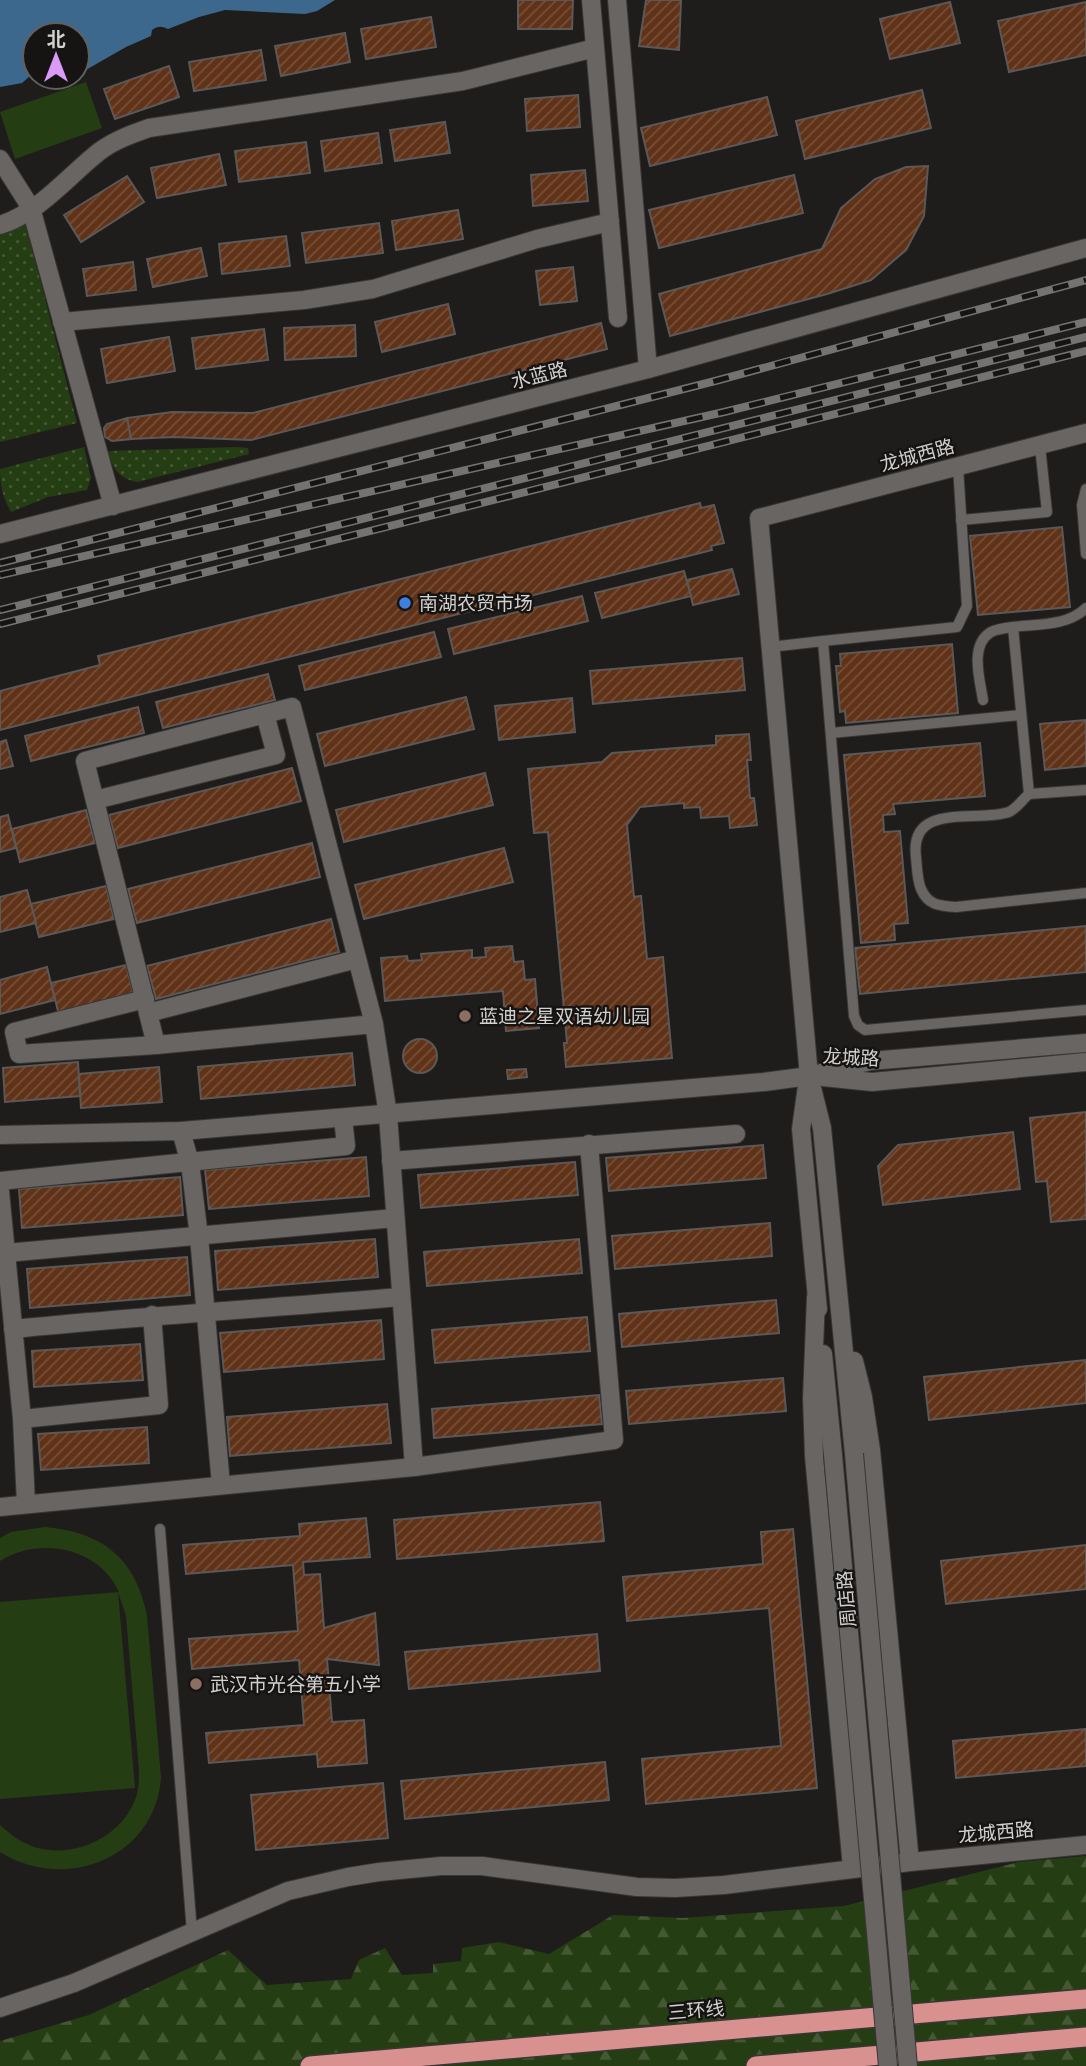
<svg xmlns="http://www.w3.org/2000/svg" width="1086" height="2066" viewBox="0 0 1086 2066" font-family="Manrope,'Noto Sans SC',sans-serif">
<style>
.green{fill:url(#green-dots)}
.forest{fill:url(#forest-firs)}
.pitch{fill:#253d13}
.water{fill:#3d688d}
.building{fill:url(#building-hatch);stroke:#5b5857;stroke-width:2}
.lines{fill:none;stroke-linecap:round;stroke-linejoin:round}
.service-casing{stroke:#393736;stroke-width:12}
.minor-casing{stroke:#393736;stroke-width:20}
.tertiary-casing{stroke:#393736;stroke-width:20}
.trunk-casing{stroke:#393736;stroke-width:22}
.service{stroke:#686563;stroke-width:10}
.minor{stroke:#686563;stroke-width:18}
.tertiary{stroke:#686563;stroke-width:18}
.trunk{stroke:#d9918f;stroke-width:19}
.rail-casing{stroke:#747371;stroke-width:8}
.rail{stroke:#161412;stroke-width:5;stroke-dasharray:16;stroke-linecap:butt}
.tertiary-bridge-casing{stroke:#393736;stroke-width:20;stroke-linecap:butt}
.tertiary-bridge{stroke:#686563;stroke-width:18}
.shop-dot{fill:#3f7fe0;stroke:#161412;stroke-width:2.5}
.education-dot{fill:#8d6e63;stroke:#161412;stroke-width:2.5}
.labels{text-anchor:middle;stroke-width:5;stroke-linejoin:round;paint-order:stroke}
.street-label{font-size:19px;fill:#d2d1cf;stroke:#161412}
.poi-label{font-size:19px;fill:#d2d1cf;stroke:#161412;text-anchor:start}
</style>
<defs>
<pattern id="green-dots" width="8" height="8" patternUnits="userSpaceOnUse" patternTransform="scale(1.75)"><rect width="8" height="8" fill="#253d13"/><path d="M2 2h.1M6 6h.1" fill="none" stroke="#445834" stroke-width="1.8" stroke-linecap="round"/></pattern>
<pattern id="forest-firs" width="22" height="20" patternUnits="userSpaceOnUse" patternTransform="scale(1.75)"><rect width="22" height="20" fill="#253d13"/><path d="M5 1l3.5 6h-7zM16 11l3.5 6h-7z" fill="#445834"/></pattern>
<pattern id="building-hatch" width="6" height="6" patternUnits="userSpaceOnUse" patternTransform="scale(1.75)"><rect width="6" height="6" fill="#603218"/><path d="M-1 1l2-2M0 6l6-6M5 7l2-2" fill="none" stroke="#764f39"/></pattern>
</defs>
<rect width="100%" height="100%" fill="#1f1d1b"/>
<g class="green">
<polygon points="26,225 77,423 0,442 0,234"/>
<path d="M84 447 91 478 87 490 48 497 11 512C3 498 0 485 0 469Z"/>
<path d="M237 447 248 448 249 454 137 482C118 478 113 469 108 451Z"/>
</g>
<polygon class="forest" points="1086,1856 1086,2066 0,2066 0,2041 89,2015 228,1950 267,1985 351,1979 359,1960 385,1948 402,1975 433,1973 433,1964 461,1961 462,1948 499,1942 549,1954 613,1915 683,1918 844,1906 1019,1862"/>
<g class="pitch">
<polygon points="86,82 102,128 15,159 0,112"/>
<path d="M45 1527C102 1532 136 1558 147 1616L161 1777C156 1858 65 1893 0 1852V1825C8 1832 17 1840 27 1844 65 1862 118 1841 134 1802 139 1792 139 1781 139 1770L126 1616 118 1592 135 1788 0 1799V1602L119 1592C99 1547 39 1536 0 1561V1538L11 1532Z"/>
</g>
<path class="water" d="M0 0H335L317 11 305 14 225 10 199 17 168 29C161 26 158 26 152 30L151 36 126 47 77 75V35H35V77L30 76 22 83 0 87Z"/>
<g class="building">
<polygon points="518,0 573,0 572,29 518,29"/>
<polygon points="646,0 681,0 679,50 639,46"/>
<polygon points="950,2 960,43 890,59 880,19"/>
<polygon points="1086,2 1086,55 1009,72 998,21"/>
<polygon points="431,17 436,47 366,59 361,29"/>
<polygon points="345,33 350,62 281,76 275,46"/>
<polygon points="261,50 266,80 194,91 189,62"/>
<polygon points="169,66 179,97 115,119 104,89"/>
<polygon points="922,90 931,128 805,159 796,121"/>
<polygon points="578,95 580,127 527,131 525,99"/>
<polygon points="767,97 777,135 650,166 641,128"/>
<polygon points="445,122 450,153 395,161 390,130"/>
<polygon points="378,133 382,163 325,171 321,141"/>
<polygon points="306,142 310,173 239,182 235,151"/>
<polygon points="219,154 226,185 157,198 151,168"/>
<polygon points="928,166 924,216 906,250 871,280 827,294 670,336 659,294 822,249 841,208 875,179 906,167"/>
<polygon points="585,170 588,201 533,206 531,175"/>
<polygon points="794,175 803,213 659,248 649,210"/>
<polygon points="127,176 144,202 81,242 64,215"/>
<polygon points="458,210 463,239 396,250 392,221"/>
<polygon points="379,223 383,253 306,263 302,233"/>
<polygon points="286,236 290,266 222,274 219,244"/>
<polygon points="201,248 207,276 153,287 147,259"/>
<polygon points="133,262 136,290 87,296 83,269"/>
<polygon points="573,267 577,301 540,305 536,271"/>
<polygon points="448,304 455,334 382,352 375,322"/>
<polygon points="601,323 607,349 251,440 174,437 131,439 127,418 172,412 253,413"/>
<polygon points="355,325 356,356 285,360 284,328"/>
<polygon points="264,329 268,360 196,369 192,338"/>
<polygon points="169,337 175,371 107,383 101,349"/>
<polygon points="127,418 131,439 112,441 105,437 104,428 107,424"/>
<polygon points="700,503 701,508 714,505 724,543 711,546 712,550 0,730 0,691 100,665 98,656"/>
<polygon points="1062,527 1070,607 978,615 970,536"/>
<polygon points="732,569 739,594 693,605 687,580"/>
<polygon points="684,571 691,596 602,618 595,593"/>
<polygon points="582,596 588,621 454,654 448,629"/>
<polygon points="434,632 441,657 305,690 299,666"/>
<polygon points="952,644 958,713 846,723 845,711 840,712 836,666 841,666 840,654"/>
<polygon points="742,658 745,690 593,704 590,671"/>
<polygon points="268,674 275,700 163,728 156,702"/>
<polygon points="466,697 474,729 325,766 317,734"/>
<polygon points="572,698 575,732 499,740 495,706"/>
<polygon points="138,707 144,733 31,761 25,736"/>
<polygon points="1086,720 1086,766 1045,770 1040,724"/>
<polygon points="749,734 751,760 747,760 750,798 754,798 757,825 730,828 729,816 701,818 700,807 684,808 684,803 640,807 627,825 634,897 641,896 647,959 663,957 672,1058 566,1067 564,1043 567,1043 548,832 534,833 528,769 602,762 612,753 716,745 716,736"/>
<polygon points="6,740 13,766 0,769 0,742"/>
<polygon points="980,743 985,796 893,804 895,814 883,815 884,832 900,831 908,923 894,924 895,940 861,943 844,755"/>
<polygon points="292,768 301,801 118,848 109,815"/>
<polygon points="485,773 493,805 344,842 336,810"/>
<polygon points="86,810 95,843 20,862 12,829"/>
<polygon points="8,815 16,848 0,852 0,817"/>
<polygon points="312,843 320,877 137,923 128,889"/>
<polygon points="504,848 513,882 364,919 355,885"/>
<polygon points="106,886 114,919 39,937 31,904"/>
<polygon points="27,890 36,923 0,932 0,897"/>
<polygon points="331,919 339,952 156,999 147,966"/>
<polygon points="1086,926 1086,972 860,994 855,948"/>
<polygon points="512,946 514,962 523,961 525,980 535,979 539,1028 506,1031 503,991 385,1001 381,958 407,956 408,961 422,960 421,954 472,950 472,958 486,957 485,948"/>
<polygon points="126,965 134,996 59,1015 51,983"/>
<polygon points="47,967 55,1000 0,1014 0,980"/>
<circle cx="420" cy="1056" r="17"/>
<polygon points="352,1053 355,1085 201,1099 198,1067"/>
<polygon points="78,1062 80,1096 5,1102 3,1068"/>
<polygon points="159,1067 162,1102 81,1108 79,1074"/>
<polygon points="526,1069 527,1077 508,1079 507,1070"/>
<polygon points="1086,1112 1086,1219 1051,1222 1047,1181 1036,1182 1030,1118"/>
<polygon points="1013,1132 1020,1189 883,1205 878,1166 898,1145"/>
<polygon points="763,1145 766,1178 609,1191 606,1158"/>
<polygon points="366,1157 369,1196 209,1209 205,1170"/>
<polygon points="575,1162 578,1195 421,1208 418,1175"/>
<polygon points="180,1177 183,1215 22,1228 19,1189"/>
<polygon points="770,1223 772,1256 615,1269 612,1236"/>
<polygon points="375,1239 378,1277 218,1290 215,1251"/>
<polygon points="579,1239 582,1273 427,1286 424,1252"/>
<polygon points="187,1257 190,1295 30,1308 27,1269"/>
<polygon points="776,1300 779,1333 622,1347 619,1314"/>
<polygon points="587,1317 590,1351 435,1363 432,1330"/>
<polygon points="381,1320 384,1359 224,1372 220,1333"/>
<polygon points="140,1344 143,1380 34,1387 32,1351"/>
<polygon points="1086,1360 1086,1403 929,1420 924,1377"/>
<polygon points="783,1378 786,1411 629,1424 626,1391"/>
<polygon points="599,1395 602,1424 434,1438 432,1409"/>
<polygon points="387,1404 391,1443 230,1456 227,1417"/>
<polygon points="147,1427 149,1463 41,1470 38,1434"/>
<polygon points="600,1502 604,1541 397,1559 394,1520"/>
<polygon points="366,1518 370,1557 303,1562 304,1575 320,1574 324,1628 375,1613 379,1665 327,1659 332,1722 364,1720 367,1763 318,1767 317,1754 209,1763 206,1733 304,1725 299,1660 192,1669 189,1639 298,1631 293,1565 186,1574 183,1545 300,1536 299,1524"/>
<polygon points="793,1529 817,1788 646,1804 642,1759 781,1746 769,1608 627,1621 623,1577 763,1564 761,1532"/>
<polygon points="1086,1545 1086,1589 946,1604 941,1561"/>
<polygon points="597,1634 600,1671 409,1689 405,1652"/>
<polygon points="1086,1729 1086,1766 956,1778 953,1741"/>
<polygon points="605,1762 609,1800 405,1819 401,1781"/>
<polygon points="383,1783 388,1838 256,1850 251,1795"/>
</g>
<g class="lines">
<g class="service-casing">
<g id="service">
<polyline points="1086,489 1082,505 1086,554"/>
<polyline points="961,520 1047,512 1040,446"/>
<path d="M1086 608C1068 626 1037 624 1013 627L1029 794 1086 790"/>
<polyline points="823,641 957,627 967,606 958,467"/>
<polyline points="770,647 823,641 854,1016 858,1025 865,1030 1086,1010"/>
<path d="M983 700C980 680 969 645 991 632 997 629 1006 628 1013 627"/>
<polyline points="831,733 1020,715"/>
<path d="M1029 794C1023 799 1016 809 1009 812 978 823 909 801 916 857 917 867 917 879 921 889 928 905 939 906 956 907L1086 893"/>
<polyline points="160,1529 192,1932"/>
</g>
</g>
<g class="minor-casing">
<g id="minor">
<polyline points="591,0 618,318"/>
<polyline points="617,0 648,369"/>
<polyline points="0,159 31,208 113,506"/>
<path d="M0 225C39 213 69 175 100 151 115 140 132 134 149 128L463 81 595 48"/>
<polyline points="62,322 304,300 373,289 537,239 610,222"/>
<polyline points="95,800 276,755 265,714"/>
<polyline points="145,999 14,1032 19,1054 156,1045"/>
<polyline points="148,1013 357,959"/>
<polyline points="374,1024 156,1045 85,761 292,707 374,1024 388,1115 414,1467"/>
<polyline points="181,1131 190,1163 199,1237 221,1485"/>
<polyline points="0,1135 181,1131 764,1082 809,1076"/>
<polyline points="391,1161 736,1134"/>
<polyline points="0,1181 346,1146 343,1118"/>
<polyline points="0,1191 22,1419 26,1504"/>
<polyline points="6,1253 395,1218"/>
<path d="M13 1329C142 1316 271 1308 401 1297"/>
<polyline points="22,1419 159,1405 152,1315"/>
<polyline points="0,1507 414,1467 614,1440 589,1144"/>
</g>
</g>
<g class="tertiary-casing">
<g id="tertiary">
<polyline points="0,534 648,369 1086,248"/>
<polyline points="809,1076 870,1061 1086,1043"/>
<polyline points="823,1077 872,1082 1086,1062"/>
<polyline points="807,1086 801,1129 818,1309"/>
<polyline points="816,1297 812,1398 814,1456 852,1868"/>
<polyline points="823,1354 833,1455"/>
<polyline points="854,1361 863,1397 871,1450 910,1862"/>
<polyline points="854,1454 822,1128 809,1076 759,518 1086,433"/>
<polyline points="0,2008 74,1983 288,1891 348,1877 379,1872 441,1866 482,1866 637,1887 675,1888 724,1885 910,1862 1086,1845"/>
</g>
</g>
<g class="trunk-casing">
<g id="trunk">
<polyline points="310,2066 1086,1999"/>
<polyline points="756,2066 1086,2037"/>
</g>
</g>
<use href="#service" class="service"/>
<use href="#minor" class="minor"/>
<use href="#tertiary" class="tertiary"/>
<use href="#trunk" class="trunk"/>
<g class="rail-casing">
<g id="rail">
<polyline points="0,563 719,380 1086,280"/>
<polyline points="0,575 724,412 1086,322"/>
<polyline points="0,610 1086,337"/>
<polyline points="0,624 1086,351"/>
</g>
</g>
<use href="#rail" class="rail"/>
<g class="tertiary-bridge-casing">
<g id="tertiary-bridge">
<polyline points="854,1454 908,2066"/>
<polyline points="833,1455 888,2066"/>
</g>
</g>
<use href="#tertiary-bridge" class="tertiary-bridge"/>
</g>
<circle class="shop-dot" cx="405" cy="603" r="7"/>
<g class="education-dot">
<circle cx="465" cy="1016" r="7"/>
<circle cx="196" cy="1684" r="7"/>
</g>
<g class="labels">
<g class="street-label">
<text transform="translate(539 375) rotate(-14)" y="7">水蓝路</text>
<text transform="translate(917 455) rotate(-15)" y="7">龙城西路</text>
<text transform="translate(851 1057) rotate(3)" y="7">龙城路</text>
<text transform="translate(846 1599) rotate(-95)" y="7">周店路</text>
<text transform="translate(996 1832) rotate(-5)" y="7">龙城西路</text>
<text transform="translate(696 2010) rotate(-5)" y="7">三环线</text>
</g>
<g class="poi-label">
<text x="419" y="610">南湖农贸市场</text>
<text x="479" y="1023">蓝迪之星双语幼儿园</text>
<text x="210" y="1691">武汉市光谷第五小学</text>
</g>
</g>
<g transform="translate(56 56)"><circle r="33" fill="#161412" stroke="#61605e" stroke-width="2"/>
<path d="M0-5L12 26L0 18L-12 26Z" fill="#da9af6"/>
<text y="-10" font-size="19" font-weight="bold" text-anchor="middle" fill="#d2d1cf">北</text>
</g>
</svg>
